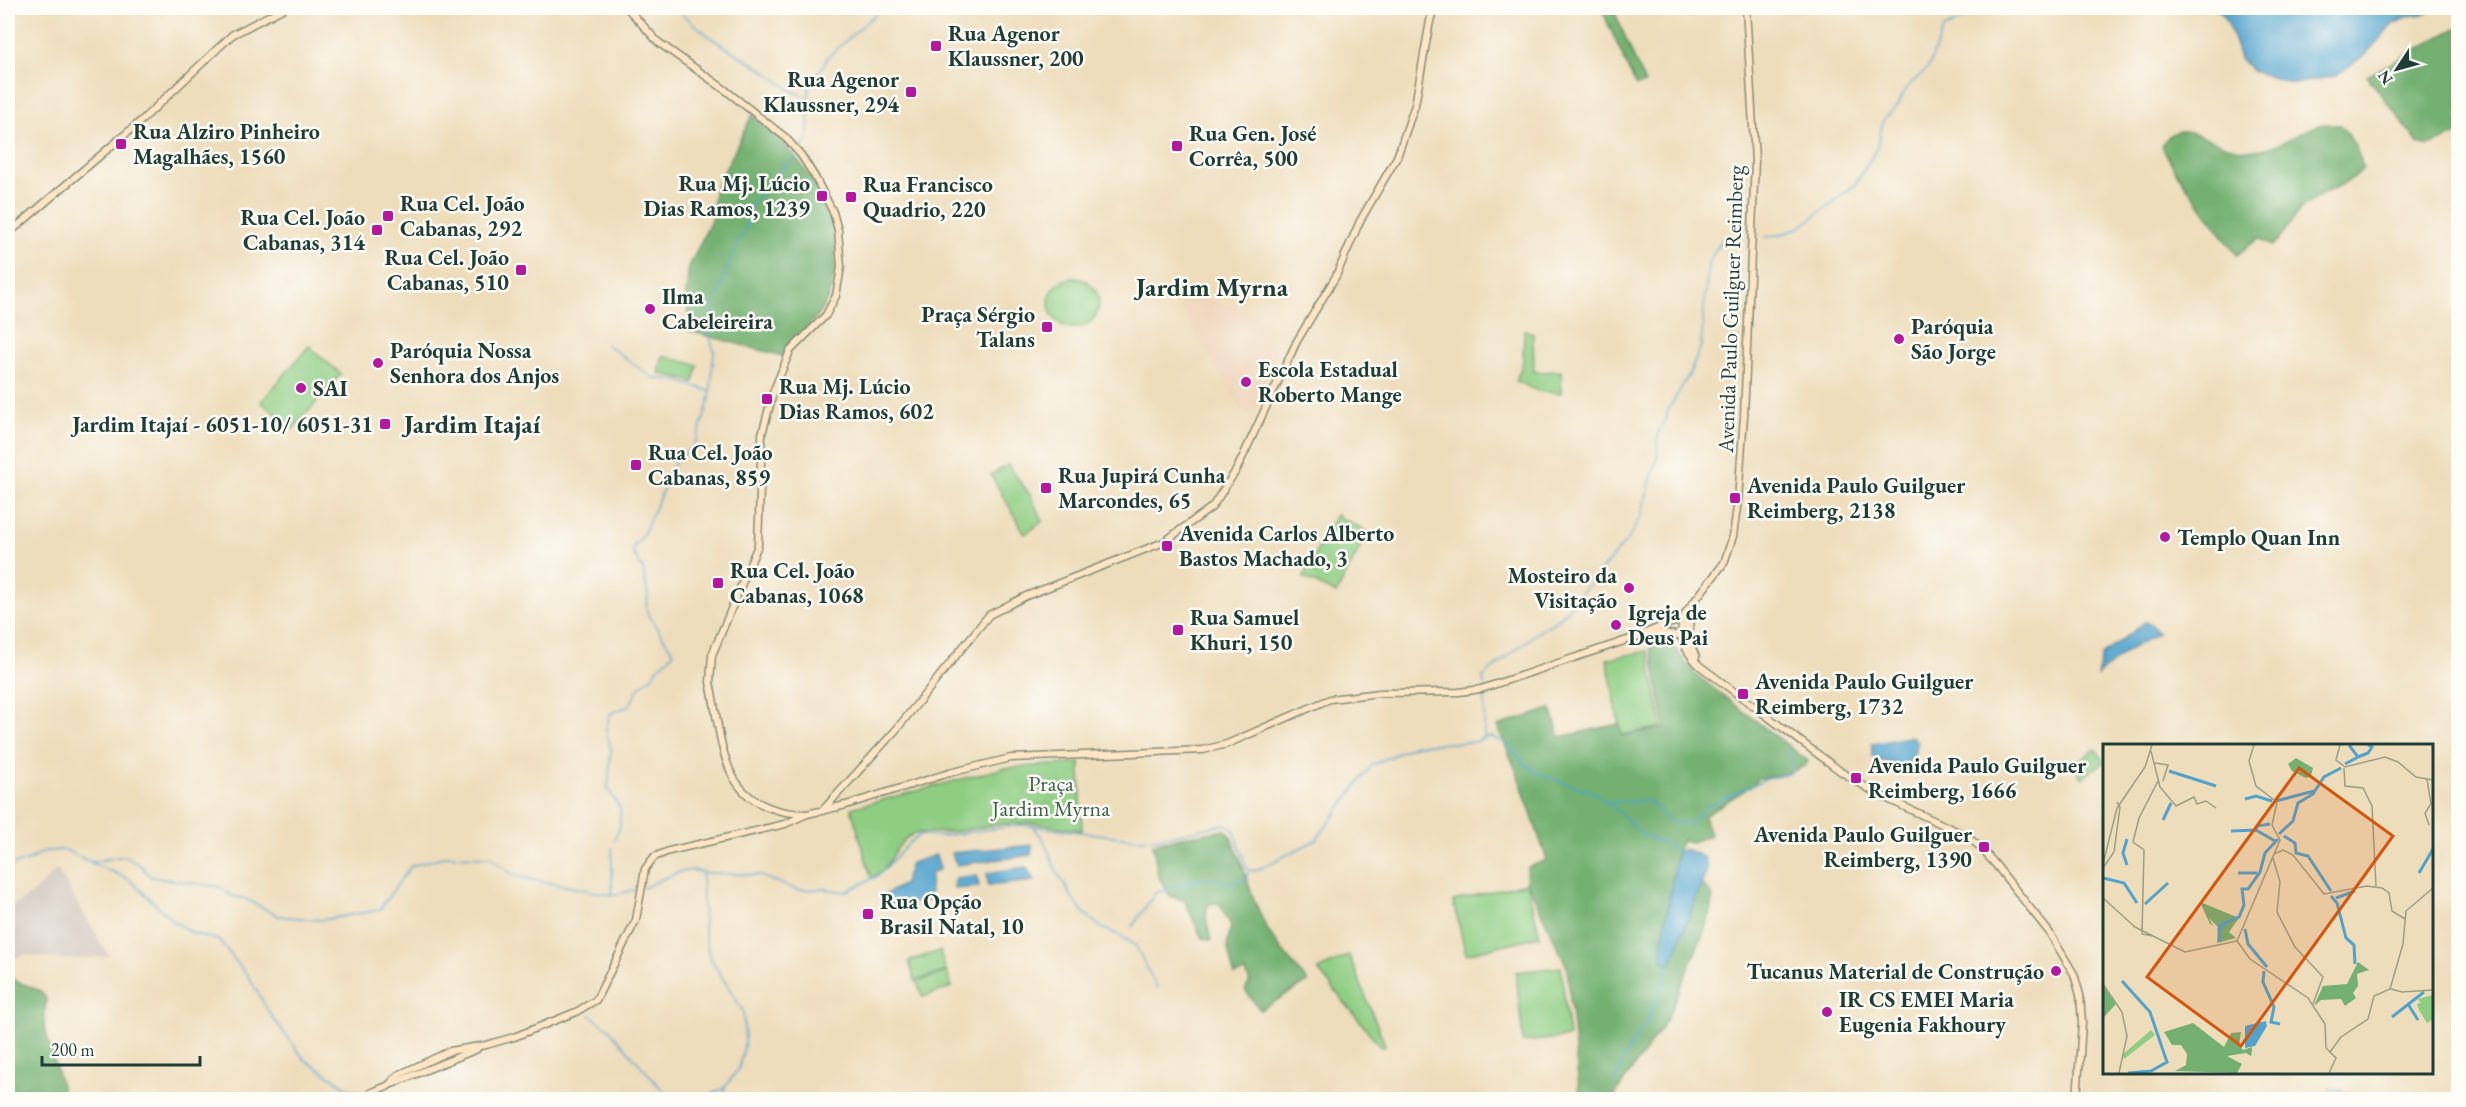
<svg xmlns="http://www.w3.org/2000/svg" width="2466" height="1107" viewBox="0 0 2466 1107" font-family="'EB Garamond',serif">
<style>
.built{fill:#efd6bc}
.industrial{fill:#cdc2b9}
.green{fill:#8fcd83;stroke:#57855c;stroke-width:1.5}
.forest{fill:#73b071;stroke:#497652;stroke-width:1.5}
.water{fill:#51a3cc;stroke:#387080;stroke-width:1.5}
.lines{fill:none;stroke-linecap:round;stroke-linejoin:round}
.stream{stroke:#51a3cc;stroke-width:1.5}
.secondary-casing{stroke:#868d78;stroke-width:9}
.secondary{stroke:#fde5c5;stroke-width:6}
.poi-dot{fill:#b5179e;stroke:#fdfcf7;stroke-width:2}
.labels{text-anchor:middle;stroke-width:5;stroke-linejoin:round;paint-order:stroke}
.poi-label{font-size:22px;font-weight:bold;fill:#1f3d34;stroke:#fdfcf7;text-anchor:start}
.street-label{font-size:22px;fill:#1f3d34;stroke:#fdfcf7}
.park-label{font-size:22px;fill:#3b6148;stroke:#fdfcf7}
.quarter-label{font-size:26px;font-weight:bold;fill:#1f3d34;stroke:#fdfcf7}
.inset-river{fill:none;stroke:#51a3cc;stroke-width:3}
.inset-road{fill:none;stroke:#9b9d85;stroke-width:1.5}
.view{fill:#d45610;fill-opacity:0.15;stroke:#d45610;stroke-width:3}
.inset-edge{fill:none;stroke:#1f3d34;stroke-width:3}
</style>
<rect width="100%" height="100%" fill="#fdfcf7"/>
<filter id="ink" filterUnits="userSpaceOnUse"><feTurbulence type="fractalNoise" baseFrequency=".0167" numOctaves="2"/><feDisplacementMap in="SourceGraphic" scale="12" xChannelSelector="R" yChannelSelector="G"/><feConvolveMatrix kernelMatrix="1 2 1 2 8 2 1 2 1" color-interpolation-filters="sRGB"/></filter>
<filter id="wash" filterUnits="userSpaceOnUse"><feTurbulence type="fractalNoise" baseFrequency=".008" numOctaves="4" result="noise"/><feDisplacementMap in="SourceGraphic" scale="24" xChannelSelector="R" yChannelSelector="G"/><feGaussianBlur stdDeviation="1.35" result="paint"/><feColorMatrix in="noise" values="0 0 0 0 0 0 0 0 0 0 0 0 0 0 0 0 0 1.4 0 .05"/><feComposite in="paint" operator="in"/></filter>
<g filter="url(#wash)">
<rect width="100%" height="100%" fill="#edb"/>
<polygon class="built" points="1171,290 1249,310 1256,314 1279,352 1253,415 1248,415 1242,412"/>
<polygon class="industrial" points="57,869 109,956 65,960 25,955 8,960 8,909 32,894"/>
<g class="green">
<circle cx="1074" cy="303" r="25"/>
<polygon points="1524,330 1533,333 1534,372 1561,371 1561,393 1541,392 1516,381 1523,362"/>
<polygon points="309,346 341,374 293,429 261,402"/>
<polygon points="663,356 698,365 694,382 659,373"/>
<polygon points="1008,465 1030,495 1043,521 1025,534 991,475"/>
<polygon points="1336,515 1368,532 1336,594 1303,577"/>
<polygon points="1648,651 1662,727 1621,735 1607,659"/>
<polygon points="2096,749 2104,762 2082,778 2073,765"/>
<path d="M1080 763 1082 830C1062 828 1042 823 1022 823 997 823 973 830 948 832 937 834 921 830 911 835 892 846 893 869 871 877L851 808 1004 768Z"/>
<polygon points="1527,883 1540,936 1466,954 1453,901"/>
<polygon points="940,951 946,971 915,981 909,961"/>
<polygon points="1349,955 1385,1045 1381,1047 1318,970"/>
<polygon points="1561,967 1569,1037 1523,1042 1516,972"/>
<polygon points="947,972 952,987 923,997 917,982"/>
</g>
<g class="forest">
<polygon points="1601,8 1613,8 1645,84 1636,86"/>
<polygon points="2458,27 2458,134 2429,146 2418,143 2367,76"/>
<path d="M752 115C807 159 854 224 828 298 819 321 795 336 782 356L689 331 686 292 689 267 717 208 713 206 714 192Z"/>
<path d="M2322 124 2341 125C2352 138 2359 152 2363 168 2347 188 2322 190 2304 206 2290 217 2286 237 2271 246L2259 238 2237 255 2176 172 2162 146C2166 137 2172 131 2183 131 2198 132 2216 143 2231 147 2272 158 2288 135 2322 124Z"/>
<path d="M1665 642 1674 647 1695 674 1808 761 1806 765C1790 774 1774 778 1757 778L1754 784 1704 816 1710 835 1692 842 1682 840 1677 852 1663 938 1662 959 1670 966 1702 884 1713 896 1708 922 1667 1019 1612 1099H1580L1567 967 1526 880 1528 867 1547 860 1516 770 1497 726 1551 709 1560 737 1619 724 1622 736 1665 728 1650 644Z"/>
<path d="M1226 830C1241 852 1245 878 1255 902 1260 913 1264 925 1271 935 1282 952 1296 967 1308 982L1260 1010 1245 990 1250 982 1246 972 1234 975 1227 945 1231 926 1219 903 1208 904 1206 917 1211 941 1202 938 1184 900 1170 896 1158 875 1153 844 1183 837Z"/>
<polygon points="8,978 41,991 46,999 44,1026 65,1099 8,1099"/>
</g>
<g class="water">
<polygon points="2217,8 2435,8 2427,13 2409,16 2392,25 2366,54 2335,76 2294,84 2252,71 2240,58 2228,23"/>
<polygon points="2145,622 2152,625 2158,633 2127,651 2097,676 2102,655"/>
<path d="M1912 736 1918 742C1916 752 1911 761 1905 767L1878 760 1872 756V744Z"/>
<polygon points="1032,845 1031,855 957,865 951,853"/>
<polygon points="1685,849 1705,858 1707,870 1670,966 1662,959 1663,938 1677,852"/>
<polygon points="936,855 940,869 931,873 929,900 891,908 884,895 904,884 911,863"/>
<polygon points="1026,867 1035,881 988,886 987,873"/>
<polygon points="977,875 979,887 954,889 955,878"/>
</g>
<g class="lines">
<g class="stream">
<polyline points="675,8 711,38 765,71 789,89 809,99"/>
<polyline points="799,151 808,140 809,88 829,56 882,8"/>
<polyline points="1766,237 1783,234 1802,226 1855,185 1876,150 1884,119 1898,106 1905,89 1928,68 1943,29 1985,8"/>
<polyline points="606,344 653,378 675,380 709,391"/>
<polyline points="1484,685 1483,677 1535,634 1559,619 1629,538 1641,516 1658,454 1658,432 1666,420 1668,410 1690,373 1701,346 1708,264 1721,240 1728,239"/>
<polyline points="1484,738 1485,689"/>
<polyline points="1607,802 1649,801 1672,823 1690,823 1707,807 1763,780 1791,773 1794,769 1786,750"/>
<polyline points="1034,827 1043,839 1057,872 1073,899 1084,913 1102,928 1119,935 1136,946 1157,988"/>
<polyline points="614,841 620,826 620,808 608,789 611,749 606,729 610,714 626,707 631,703 639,687 653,676 656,670 674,653 648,615 646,607 648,596 643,569 633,553 633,547 642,537 675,462 694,445 699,433 710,398 713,361 714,350 708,331 716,301 733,253 746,229 750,206 772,179 796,155"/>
<polyline points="612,848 612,895"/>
<polyline points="92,863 129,879 172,920 192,933 219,940 250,979 270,1014 304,1059 348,1088 366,1094"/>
<polyline points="8,866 27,861 45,851 65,850 91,862 125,856 140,865 151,877 220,887 232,896 246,899 279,916 322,920 379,910 411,866 447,856 491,857 514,876 612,895 639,889"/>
<polyline points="643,888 676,873 691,870 707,873 758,875 797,890 826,889 845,892 878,876 910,842 920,835 943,836 1021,825 1139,839 1156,839 1226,824 1234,830 1247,869 1255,871 1316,840 1372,765 1416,745 1475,742 1484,738 1491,737 1508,744 1523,762 1539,774 1593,792 1619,812 1643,835 1672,847 1677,854"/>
<polyline points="1132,927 1155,893 1202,878 1232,882 1242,881 1249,872"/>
<polyline points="590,1015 609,1029 657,1084 674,1100"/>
<polyline points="1615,1083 1625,1055 1647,1022 1670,965"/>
<polyline points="724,1089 728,1100"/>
<polyline points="2329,1089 2341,1090 2353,1100"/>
<polyline points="371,1096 382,1100"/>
<polyline points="700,1100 724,1088 739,1068 745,1042 743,1011 709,956 704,929 702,872"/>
</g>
</g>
</g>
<g filter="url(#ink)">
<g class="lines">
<g class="secondary-casing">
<g id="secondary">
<path d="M627 8 658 42 724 89 785 137 801 155 815 177 833 212 838 230 841 267 836 296 826 315 790 351 774 390 762 434 758 545 712 655 710 682C724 748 719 811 806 814"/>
<path d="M1746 8 1755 161 1744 416 1738 500 1733 536 1724 563 1686 612C1676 633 1684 651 1700 666L1843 773 1879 795 1965 835 1979 846 1995 864 2049 932 2074 974 2080 995 2082 1023 2077 1100"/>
<polyline points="8,234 142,120 232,35 284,8"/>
<path d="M1694 603C1688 624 1686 638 1696 657"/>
<polyline points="1642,636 1663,633 1682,636"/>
<polyline points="822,811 895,731 989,615 1026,596 1164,542 1212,507 1237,469 1297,341 1336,276 1360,221 1397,157 1415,105 1430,21 1434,8"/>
<polyline points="387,1087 398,1075 450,1051 486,1045 514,1037 576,1012 596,1000 636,920 645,869 654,857 669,851 785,824 807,814 846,805 949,773 1011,758 1203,750 1227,744 1330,699 1380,693 1459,692 1481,689 1639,636 1667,624 1681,621 1688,627"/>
<polyline points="368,1100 370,1093 477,1049"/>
</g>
</g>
<use href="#secondary" class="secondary"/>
</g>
</g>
<g class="poi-dot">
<rect x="930" y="40" width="12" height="12" rx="3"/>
<rect x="905" y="86" width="12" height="12" rx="3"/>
<rect x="115" y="138" width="12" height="12" rx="3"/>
<rect x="1171" y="140" width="12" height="12" rx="3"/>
<rect x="816" y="190" width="12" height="12" rx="3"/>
<rect x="845" y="191" width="12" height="12" rx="3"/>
<rect x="382" y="210" width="12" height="12" rx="3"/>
<rect x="371" y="224" width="12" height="12" rx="3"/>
<rect x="515" y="264" width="12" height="12" rx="3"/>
<circle cx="650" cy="309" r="6"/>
<rect x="1041" y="321" width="12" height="12" rx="3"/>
<circle cx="1899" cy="339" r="6"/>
<circle cx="378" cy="363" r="6"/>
<circle cx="1246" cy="382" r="6"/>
<circle cx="301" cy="388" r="6"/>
<rect x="761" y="393" width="12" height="12" rx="3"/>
<rect x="379" y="418" width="12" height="12" rx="3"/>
<rect x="630" y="459" width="12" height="12" rx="3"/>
<rect x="1040" y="482" width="12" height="12" rx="3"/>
<rect x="1729" y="492" width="12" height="12" rx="3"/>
<circle cx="2165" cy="537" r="6"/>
<rect x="1161" y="540" width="12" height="12" rx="3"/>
<rect x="712" y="577" width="12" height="12" rx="3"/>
<circle cx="1629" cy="588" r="6"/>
<circle cx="1616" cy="625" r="6"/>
<rect x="1172" y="624" width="12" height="12" rx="3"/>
<rect x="1737" y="688" width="12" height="12" rx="3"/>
<rect x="1850" y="772" width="12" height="12" rx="3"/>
<rect x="1978" y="841" width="12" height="12" rx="3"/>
<rect x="862" y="908" width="12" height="12" rx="3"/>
<circle cx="2056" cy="971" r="6"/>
<circle cx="1827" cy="1012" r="6"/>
</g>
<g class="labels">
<g class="poi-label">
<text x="948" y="41">Rua Agenor<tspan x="948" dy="25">Klaussner, 200</tspan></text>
<text x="899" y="87" text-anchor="end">Rua Agenor<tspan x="899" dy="25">Klaussner, 294</tspan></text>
<text x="133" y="139">Rua Alziro Pinheiro<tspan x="133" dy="25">Magalhães, 1560</tspan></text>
<text x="1189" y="141">Rua Gen. José<tspan x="1189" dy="25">Corrêa, 500</tspan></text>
<text x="810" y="191" text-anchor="end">Rua Mj. Lúcio<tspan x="810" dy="25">Dias Ramos, 1239</tspan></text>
<text x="863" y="192">Rua Francisco<tspan x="863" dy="25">Quadrio, 220</tspan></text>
<text x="400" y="211">Rua Cel. João<tspan x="400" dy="25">Cabanas, 292</tspan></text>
<text x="365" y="225" text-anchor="end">Rua Cel. João<tspan x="365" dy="25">Cabanas, 314</tspan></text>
<text x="509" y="265" text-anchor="end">Rua Cel. João<tspan x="509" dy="25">Cabanas, 510</tspan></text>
<text x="662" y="304">Ilma<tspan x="662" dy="25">Cabeleireira</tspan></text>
<text x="1035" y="322" text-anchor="end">Praça Sérgio<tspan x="1035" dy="25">Talans</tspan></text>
<text x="1911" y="334">Paróquia<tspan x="1911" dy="25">São Jorge</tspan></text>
<text x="390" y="358">Paróquia Nossa<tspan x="390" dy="25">Senhora dos Anjos</tspan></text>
<text x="1258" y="377">Escola Estadual<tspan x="1258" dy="25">Roberto Mange</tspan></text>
<text x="779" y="394">Rua Mj. Lúcio<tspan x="779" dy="25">Dias Ramos, 602</tspan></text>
<text x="313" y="396">SAI</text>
<text x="373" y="432" text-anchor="end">Jardim Itajaí - 6051-10/ 6051-31</text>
<text x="648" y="460">Rua Cel. João<tspan x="648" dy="25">Cabanas, 859</tspan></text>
<text x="1058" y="483">Rua Jupirá Cunha<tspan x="1058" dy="25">Marcondes, 65</tspan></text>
<text x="1747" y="493">Avenida Paulo Guilguer<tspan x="1747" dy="25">Reimberg, 2138</tspan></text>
<text x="1179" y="541">Avenida Carlos Alberto<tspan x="1179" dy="25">Bastos Machado, 3</tspan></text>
<text x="2177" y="545">Templo Quan Inn</text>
<text x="730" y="578">Rua Cel. João<tspan x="730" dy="25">Cabanas, 1068</tspan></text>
<text x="1617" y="583" text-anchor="end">Mosteiro da<tspan x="1617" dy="25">Visitação</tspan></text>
<text x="1628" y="620">Igreja de<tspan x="1628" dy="25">Deus Pai</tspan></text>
<text x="1190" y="625">Rua Samuel<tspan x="1190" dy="25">Khuri, 150</tspan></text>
<text x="1755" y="689">Avenida Paulo Guilguer<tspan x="1755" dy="25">Reimberg, 1732</tspan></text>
<text x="1868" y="773">Avenida Paulo Guilguer<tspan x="1868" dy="25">Reimberg, 1666</tspan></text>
<text x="1972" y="842" text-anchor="end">Avenida Paulo Guilguer<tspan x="1972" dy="25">Reimberg, 1390</tspan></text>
<text x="880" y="909">Rua Opção<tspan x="880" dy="25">Brasil Natal, 10</tspan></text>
<text x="2044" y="979" text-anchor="end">Tucanus Material de Construção</text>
<text x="1839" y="1007">IR CS EMEI Maria<tspan x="1839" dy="25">Eugenia Fakhoury</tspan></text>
</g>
<g class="street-label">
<text transform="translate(1730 309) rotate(-88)" y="8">Avenida Paulo Guilguer Reimberg</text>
</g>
<g class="park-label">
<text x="1051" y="791">Praça<tspan x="1051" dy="25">Jardim Myrna</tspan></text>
</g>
<g class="quarter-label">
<text x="1212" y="296">Jardim Myrna</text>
<text x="472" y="433">Jardim Itajaí</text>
</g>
</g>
<g transform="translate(2103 744)">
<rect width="330" height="330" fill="#edb"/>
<path d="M330 251V275L324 279 316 266 314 260 318 259 315 255ZM48 286 52 291 21 315 19 311Z" fill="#8fcd83"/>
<path d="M193 14 210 24 208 32 203 34 189 27 185 20ZM97 158 136 174 126 188 133 194 114 199 115 183 106 174 110 182 107 180ZM255 218 266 226 254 230 255 242 250 249 253 254 242 262 238 255 218 256 211 262 220 242 244 240ZM0 241 13 260 0 274ZM90 279 121 303 128 289 138 288 136 301 140 306 149 303V307L148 312 143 309 124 312 139 320 134 329 72 327 83 321 84 310 78 301H69L61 288Z" fill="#73b071"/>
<path d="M163 277 164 282 152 302 142 304V282Z" fill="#51a3cc"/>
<path class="inset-river" d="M255 13 265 9 269 3 265 1M242 20 255 13 246 1M66 27 113 42M142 55 153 52 169 57M173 57 211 47M60 76 68 59M167 80 154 82 153 86 172 97M128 87 153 86M176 90 190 77 195 59 210 50 221 33 238 24M181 92 192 99 193 109 205 112 228 147M24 121 20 109 24 95M135 129H154M316 129 330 105M0 134 21 139 34 159M228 152 234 159 243 194 251 201 252 220M233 154 252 147M42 160 65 139M115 182 136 173 141 161 139 145H145L157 128 162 109 175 95M142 185 145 200 164 223M117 198 116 185 122 180M161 227 160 238 171 263 168 278 177 280M19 237 47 268 64 318 48 327 25 329M305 260 315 276M289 273 321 248"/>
<path class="inset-road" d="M151 1 146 17 153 42 174 58M237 1 233 16 242 23 282 13 295 18 313 33 330 36M48 7 57 43 73 62 91 53 94 60 103 57 113 64M52 19 65 21 60 37M241 24 242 42 260 44 269 62 273 142M324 35 328 60 322 69 326 81M171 110 180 106 190 111 221 150 264 142 279 144 286 149 289 167 302 175M170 114 177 138 174 168 192 203 220 233 210 260M0 120 14 64 42 23 49 1M0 124 11 108 17 63 14 58M0 154 32 183M30 182 82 208 134 197M50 192 39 190 41 106 30 98 36 74 55 37M134 197 147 215 205 254 222 280 223 304 233 314 226 329M134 197 177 96 169 81 174 58M0 240 19 268 24 292 16 329M288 245 299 248 330 246M227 308 238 293 265 275 271 252 287 245 300 200 303 167 330 144"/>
<path class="view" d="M196 24 290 92 138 302 44 233Z"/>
<rect width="330" height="330" class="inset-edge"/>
</g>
<rect width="2466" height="1107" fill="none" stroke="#fdfcf7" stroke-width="30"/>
<g transform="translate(2397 69) rotate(234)" stroke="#fdfcf7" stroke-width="4.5" paint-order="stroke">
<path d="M0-4.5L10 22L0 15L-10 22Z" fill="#1f3d34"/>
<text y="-9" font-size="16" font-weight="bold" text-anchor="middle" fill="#1f3d34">N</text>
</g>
<path d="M42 1056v9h158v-9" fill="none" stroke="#1f3d34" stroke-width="3"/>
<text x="51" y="1056" font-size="18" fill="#1f3d34" stroke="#fdfcf7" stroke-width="4.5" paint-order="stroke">200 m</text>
</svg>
